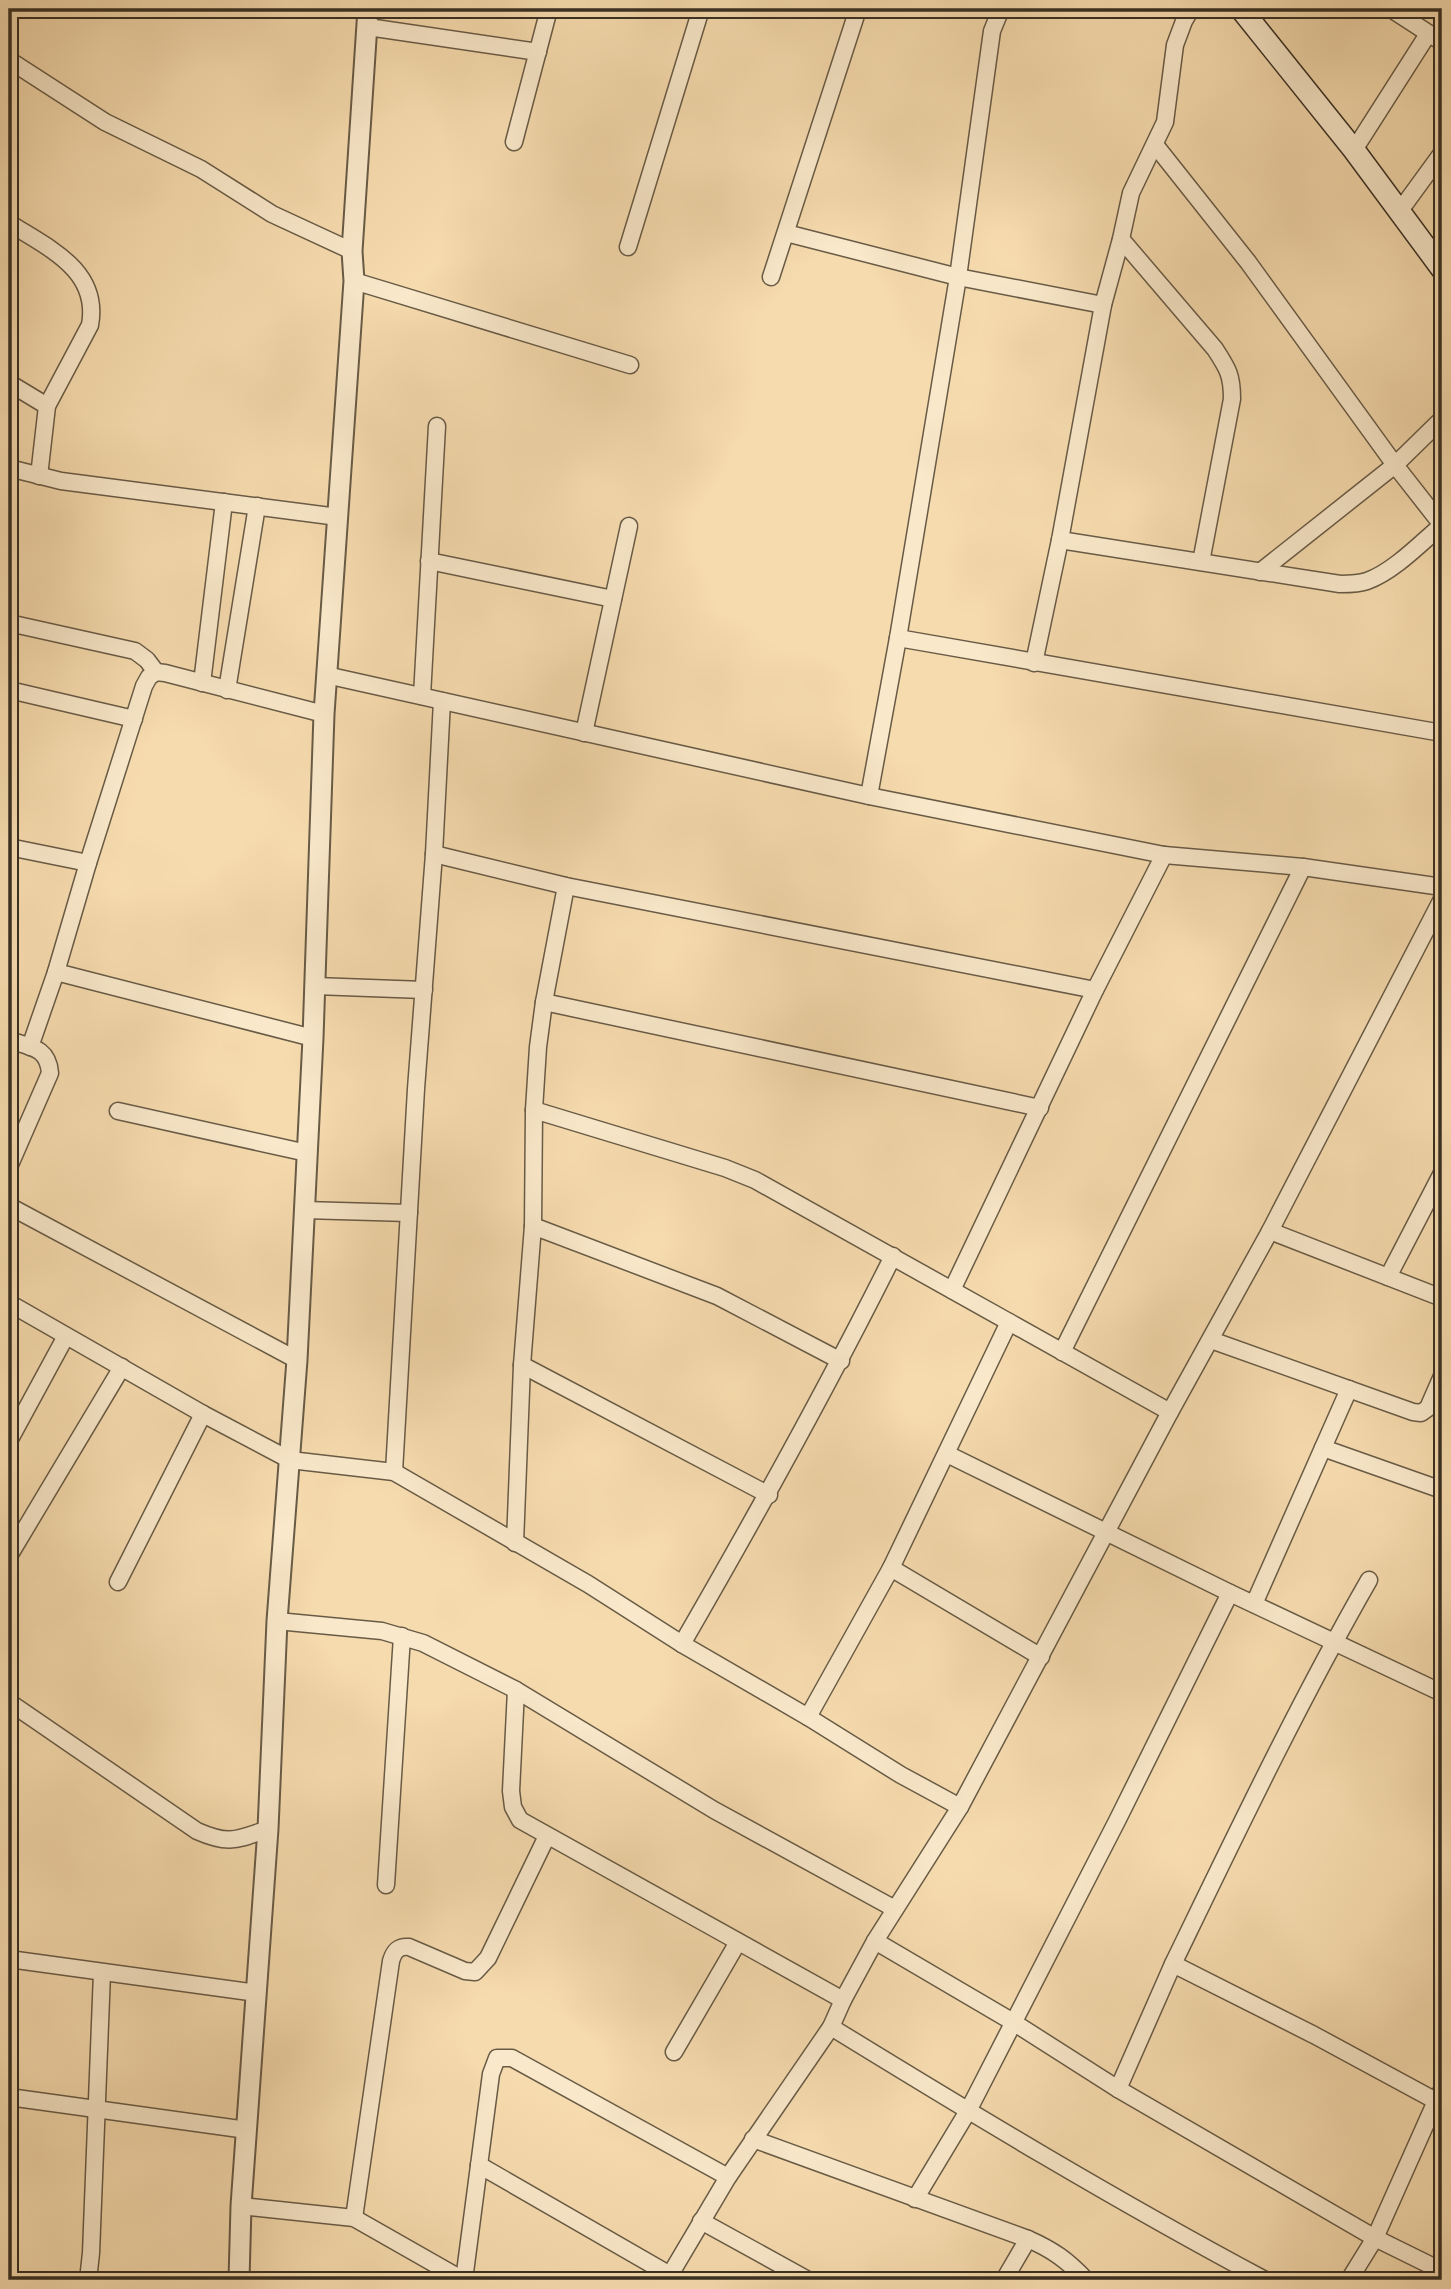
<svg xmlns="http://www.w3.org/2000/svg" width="1451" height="2289" viewBox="0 0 1451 2289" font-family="Cardo,serif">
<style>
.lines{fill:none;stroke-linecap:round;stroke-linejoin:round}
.minor-casing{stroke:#685b46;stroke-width:19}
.tertiary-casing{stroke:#685b46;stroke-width:23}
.secondary-casing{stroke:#393023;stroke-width:24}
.minor{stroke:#f9e8ca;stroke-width:16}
.tertiary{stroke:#f9e8ca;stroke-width:19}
.secondary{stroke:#f9e8ca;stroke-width:21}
</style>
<rect width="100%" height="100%" fill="#f6dbae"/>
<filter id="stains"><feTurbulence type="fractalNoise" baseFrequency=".00286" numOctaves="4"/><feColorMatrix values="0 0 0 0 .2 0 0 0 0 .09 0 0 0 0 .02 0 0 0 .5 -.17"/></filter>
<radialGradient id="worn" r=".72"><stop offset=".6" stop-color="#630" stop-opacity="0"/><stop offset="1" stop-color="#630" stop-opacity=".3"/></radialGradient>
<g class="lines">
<g class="minor-casing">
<g id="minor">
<polyline points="1391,9 1442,42"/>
<polyline points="368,27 538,52"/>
<polyline points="9,60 105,122 201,169 272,214 352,251"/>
<polyline points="514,142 549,9"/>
<polyline points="1156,146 1248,262 1395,465 1442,525"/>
<polyline points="1354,150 1428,34"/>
<polyline points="1399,212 1442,153"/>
<path d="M9 223C48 248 100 270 90 325L47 406 39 476"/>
<polyline points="786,233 958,277 1103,305"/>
<path d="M1121 239 1215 349C1228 369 1232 375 1232 399L1201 562"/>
<polyline points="628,247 701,9"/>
<polyline points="771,277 858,9"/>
<polyline points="354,281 630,365"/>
<polyline points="9,383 47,406"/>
<polyline points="9,468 61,481 338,517"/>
<path d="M1060 540 1340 584C1349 584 1359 584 1367 581 1393 572 1421 543 1442 525"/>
<polyline points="429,561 613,599"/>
<polyline points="1260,572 1395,465 1442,419"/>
<polyline points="9,623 135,651 147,660 156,672"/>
<polyline points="898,638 1442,733"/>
<polyline points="1034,663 1060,540 1103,305 1121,239 1131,193 1165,122 1175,45 1184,21 1191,9"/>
<polyline points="326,675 869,796 1164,855 1303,867 1442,887"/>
<polyline points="202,683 224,502"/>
<polyline points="227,690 257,506"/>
<polyline points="18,692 134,719"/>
<polyline points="422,696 437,426"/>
<polyline points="584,733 629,526"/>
<polyline points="869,796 898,638 958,277 992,31 1001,9"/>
<polyline points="9,847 88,863"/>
<polyline points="434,854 566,886 1095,990"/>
<polyline points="315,986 424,990"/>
<polyline points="544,1002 1040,1108"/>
<polyline points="313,1038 56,972 88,863 144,686 149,677 156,672 165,673 324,714"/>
<path d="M9 1040C30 1047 48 1047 50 1073L9 1167"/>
<polyline points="30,1047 56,972"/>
<polyline points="534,1110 725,1168 755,1180 1170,1412"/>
<polyline points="118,1111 307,1153"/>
<polyline points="9,1206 297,1360"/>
<polyline points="304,1210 409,1213"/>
<polyline points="533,1226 717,1296 841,1361"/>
<polyline points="1270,1231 1442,1298"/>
<polyline points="1388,1277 1442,1173"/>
<polyline points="952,1290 1095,990 1164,855"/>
<polyline points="9,1303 203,1414 290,1460 394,1472 588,1584 682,1644 808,1717 901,1775 960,1807 875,1941 1013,2022 1118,2089 1173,1964 1314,2035 1436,2101 1442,2090"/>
<polyline points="1211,1340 1413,1412 1421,1413 1428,1408 1442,1376"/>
<polyline points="1062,1352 1303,867"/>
<polyline points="522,1365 769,1495"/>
<polyline points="9,1441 66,1336"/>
<polyline points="1323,1448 1442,1490"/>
<polyline points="947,1454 1230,1593 1442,1693"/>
<polyline points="394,1472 416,1089 434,854 442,701"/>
<polyline points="515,1543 522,1365 533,1226 534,1110 538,1047 544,1002 566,886"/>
<polyline points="9,1556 122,1367"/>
<polyline points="891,1568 1041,1657"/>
<polyline points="118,1582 203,1414"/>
<polyline points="1254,1604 1349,1389"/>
<polyline points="277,1621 382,1631 423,1643 516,1690 714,1810 895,1909"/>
<path d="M682 1644C756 1516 827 1388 893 1256"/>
<path d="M516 1690 511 1791 513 1807 520 1820 843 2000 831 2027C974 2115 1117 2201 1265 2280"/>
<path d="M9 1702 197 1831C229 1845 236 1840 268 1829"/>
<polyline points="808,1717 891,1568 1009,1322"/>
<polyline points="960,1807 1170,1412 1270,1231 1442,899"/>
<polyline points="386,1885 402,1636"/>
<polyline points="9,1959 257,1993"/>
<path d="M1173 1964C1236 1834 1298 1704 1369 1580"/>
<polyline points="843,2000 875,1941"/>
<polyline points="674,2052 738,1942"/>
<polyline points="1118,2089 1375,2238 1442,2271"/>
<polyline points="9,2097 247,2130"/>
<path d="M753 2139 1028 2239C1053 2250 1067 2260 1086 2280"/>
<polyline points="479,2165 670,2275"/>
<polyline points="915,2199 968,2111 1118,1819 1230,1593"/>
<polyline points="241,2206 354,2218 463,2280"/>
<path d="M354 2218 391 1961C394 1951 398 1946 409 1947L465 1971 475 1972 488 1958 547 1836"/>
<polyline points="701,2221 808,2280"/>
<polyline points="88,2280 91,2253 102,1973"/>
<polyline points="464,2280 491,2074 497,2058 512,2058 728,2177"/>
<polyline points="667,2280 728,2177 831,2027"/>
<polyline points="1004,2280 1028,2239"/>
<polyline points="1349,2280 1375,2238 1436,2101"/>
</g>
</g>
<g class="tertiary-casing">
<polyline id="tertiary" points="239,2280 241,2206 268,1829 277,1621 297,1360 313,1038 324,714 354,281 352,251 368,9"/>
</g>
<g class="secondary-casing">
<polyline id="secondary" points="1241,9 1354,150 1442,269"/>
</g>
<use href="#minor" class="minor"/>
<use href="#tertiary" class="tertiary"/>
<use href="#secondary" class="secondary"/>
</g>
<rect width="1451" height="2289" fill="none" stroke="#f6dbae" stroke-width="35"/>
<rect x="10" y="10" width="1430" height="2268" fill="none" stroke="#393023" stroke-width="3.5"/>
<rect x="18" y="18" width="1416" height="2254" fill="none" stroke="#393023" stroke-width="2"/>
<rect width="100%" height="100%" filter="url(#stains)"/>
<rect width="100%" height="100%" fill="url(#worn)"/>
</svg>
